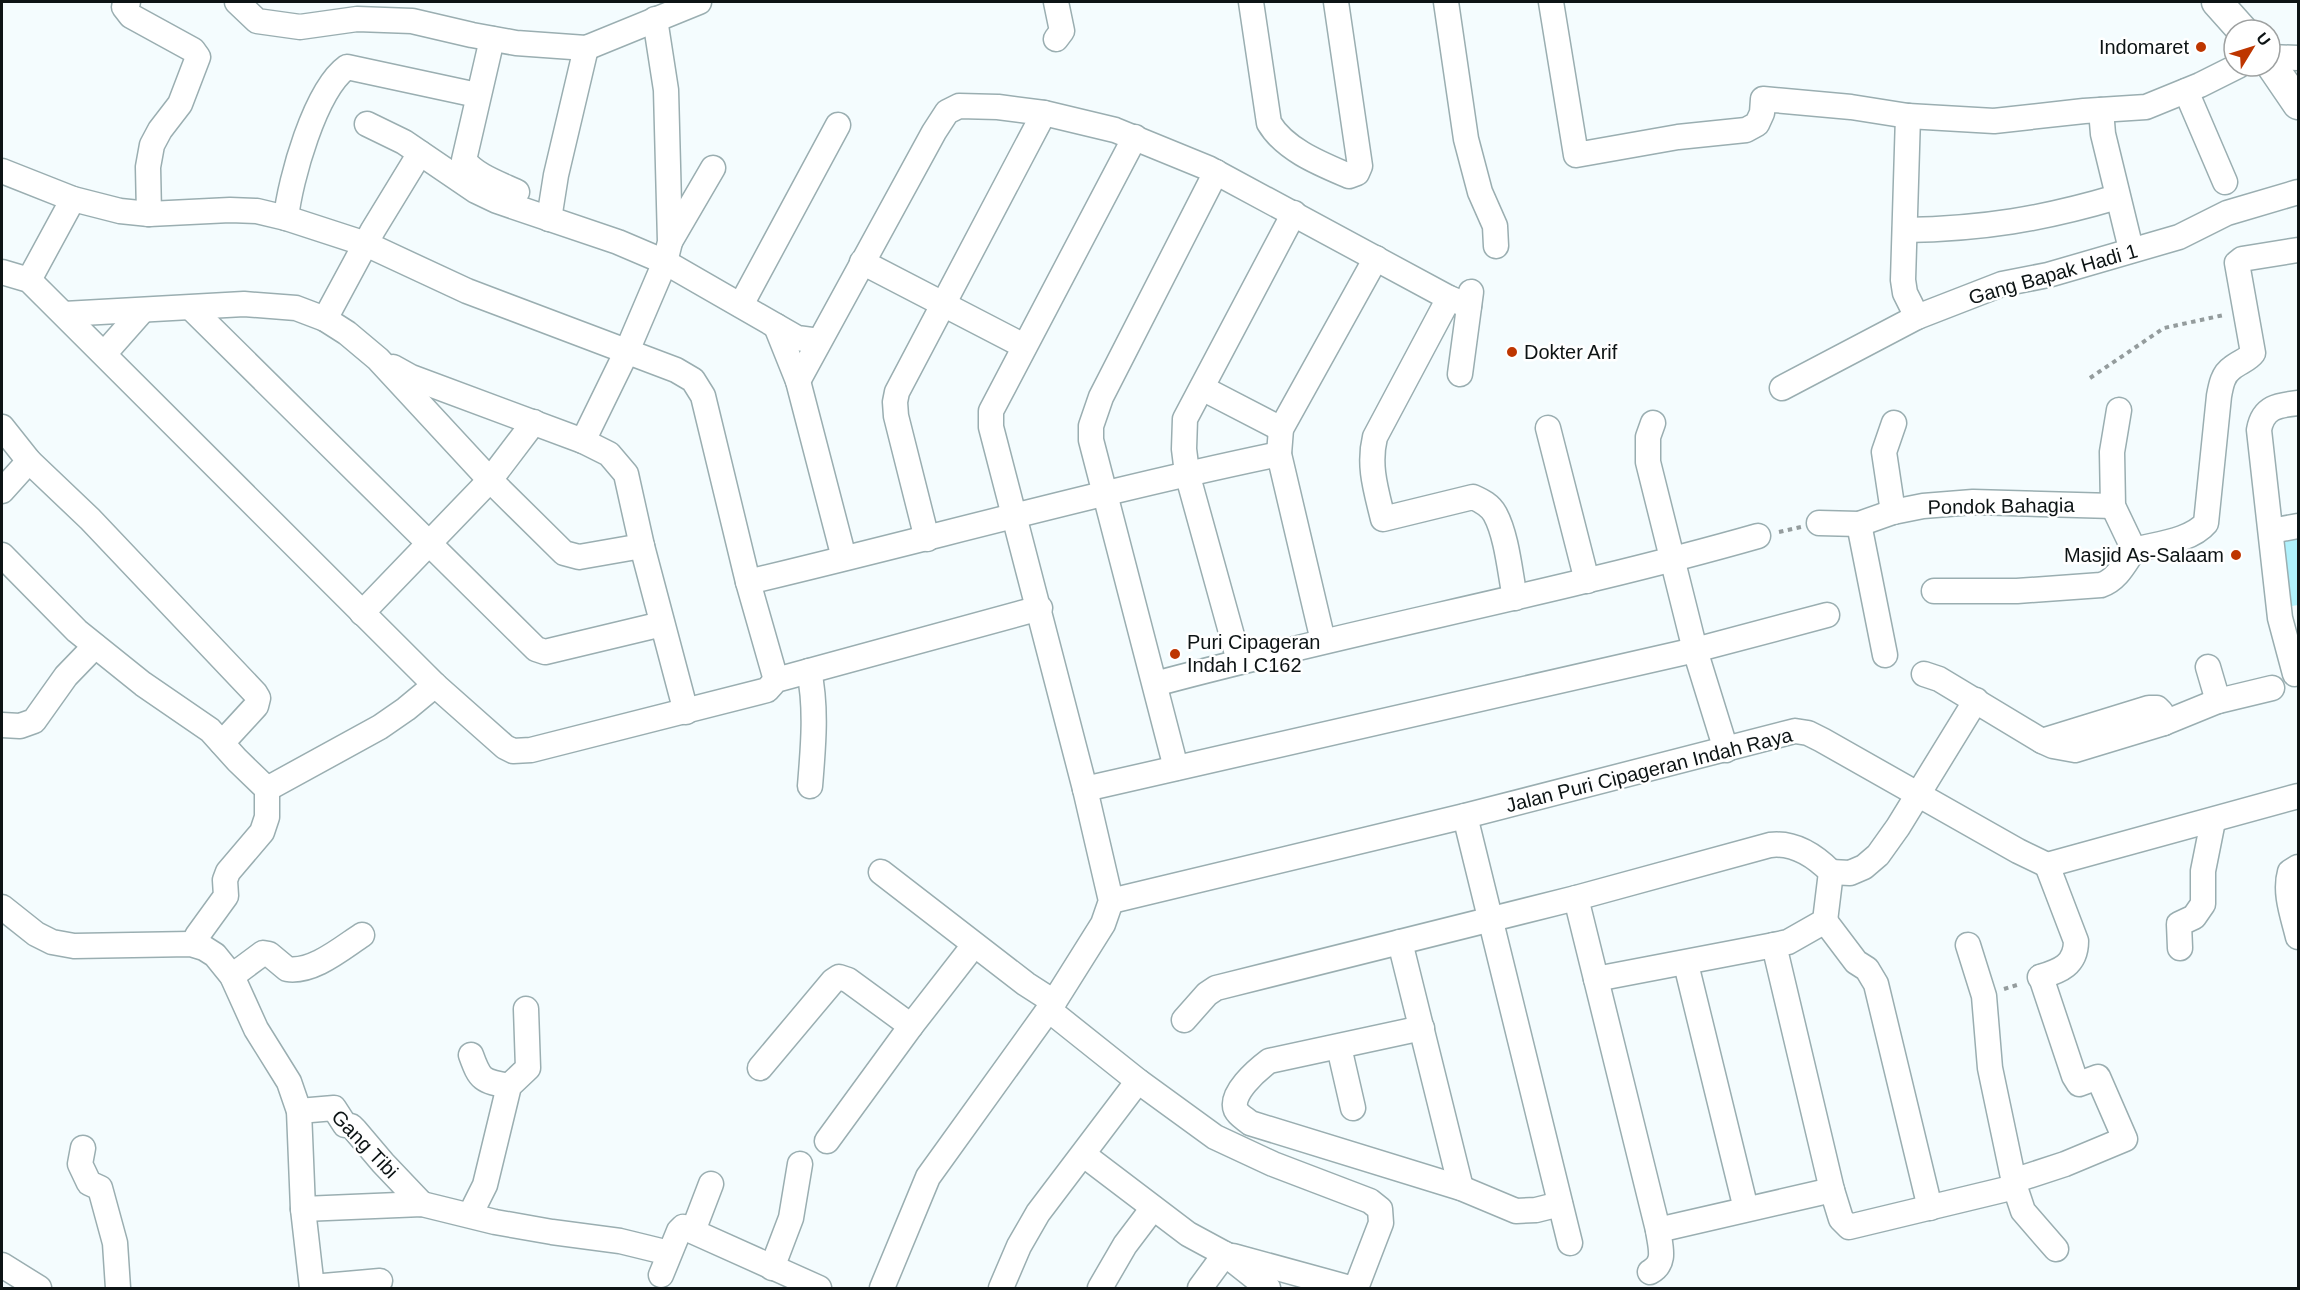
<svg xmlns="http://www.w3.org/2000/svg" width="2300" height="1290" viewBox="0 0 2300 1290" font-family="Arial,sans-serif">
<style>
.green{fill:#aff1fc}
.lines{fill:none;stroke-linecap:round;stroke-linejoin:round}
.minor-casing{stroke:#9aaeb1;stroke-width:27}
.tertiary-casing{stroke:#9aaeb1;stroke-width:33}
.path{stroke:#949c9d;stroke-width:4;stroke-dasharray:4.5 4.5;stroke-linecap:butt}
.minor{stroke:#fff;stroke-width:24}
.tertiary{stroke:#fff;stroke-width:30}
.poi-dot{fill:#be3600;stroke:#fff;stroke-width:2}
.labels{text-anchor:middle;stroke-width:5;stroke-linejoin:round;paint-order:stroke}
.poi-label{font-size:20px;fill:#0d1415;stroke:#fff;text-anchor:end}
.street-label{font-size:20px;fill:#0d1415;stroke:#fff}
</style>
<rect width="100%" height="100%" fill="#f4fcfe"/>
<polygon class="green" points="2298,533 2298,605 2286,607 2277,538"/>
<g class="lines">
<g class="minor-casing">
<g id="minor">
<polyline points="128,2 124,7 131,16 193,50 198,57 180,104 160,130 152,145 148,167 149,214"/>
<polyline points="237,2 257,21 300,27 357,19 412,21 472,35 516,43 586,48 699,2"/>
<path d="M1251 2 1269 123C1285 150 1321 164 1349 176L1357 173 1360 166 1336 2"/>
<polyline points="1446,2 1466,139 1480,192 1495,226 1496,246"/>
<polyline points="1551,2 1576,155 1678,137 1746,130 1757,124 1762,113 1763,99 1851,107 1908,116 1994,121 2084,111 2146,107 2200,85 2238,66"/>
<path d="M492 39 464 160C474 175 500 184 517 192"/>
<polyline points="1056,39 1062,31 1056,2"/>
<polyline points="2270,57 2298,58"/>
<polyline points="2186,91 2225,182"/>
<polyline points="2101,110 2103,134 2129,241"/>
<polyline points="1908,116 1903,280 1905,293 1917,317"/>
<polyline points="367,124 404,142 476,191 497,201 618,242 665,262 797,338 819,341"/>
<polyline points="2,171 73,199 120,211 149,214 230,210 257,211 286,218 366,244 467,291 676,370 693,380 703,396 748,582 776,680"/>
<path d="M286 218C290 180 315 90 347 67L477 95"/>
<polyline points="549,219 556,175 586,48"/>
<path d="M1905 230C1982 229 2043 219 2117 197"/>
<polyline points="671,240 713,168"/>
<polyline points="862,262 1024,346"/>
<polyline points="2,272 29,280 435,685 505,747 513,751 531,750 767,690 776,680 1040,608"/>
<polyline points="29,280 73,199"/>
<path d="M1449 298 1375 437C1368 466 1376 490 1383 519L1473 497C1482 501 1490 505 1495 514 1507 536 1510 573 1515 598"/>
<polyline points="741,305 838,125"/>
<polyline points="191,308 536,649 545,652 662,624"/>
<polyline points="64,314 244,304 296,308 325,319 347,333 378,359 490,480 564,553 579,557 642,546"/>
<polyline points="325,319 373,230 420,153"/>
<polyline points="776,326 798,381 844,558"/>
<polyline points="104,354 142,311"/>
<polyline points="393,367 411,377 583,441 609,454 626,474 642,546 686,712"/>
<polyline points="1460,374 1471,292"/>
<polyline points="798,381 934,132 947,112 959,106 998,107 1044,113 1115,130 1208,168 1449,298 1469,306"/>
<polyline points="1202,388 1281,429"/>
<polyline points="1782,388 1917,317 2002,284 2048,275 2179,237 2227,213 2298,192"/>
<path d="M2298 403C2278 405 2263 407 2259 430L2280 618 2295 674 2298 673"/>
<polyline points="2119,410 2112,452 2113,506 2134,550"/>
<polyline points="1653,423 1648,437 1648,462 1695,650 1726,750"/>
<polyline points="2,427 29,461 90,519 255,693 258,698 256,706 222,743"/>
<polyline points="1548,428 1587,581"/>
<polyline points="583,441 627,351 665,262 670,242 666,90 655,19"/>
<polyline points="2,491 29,461"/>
<polyline points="1893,512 1884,452 1894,423"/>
<polyline points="1819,523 1859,524 1893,512 1923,506 1973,502 2113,506"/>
<polyline points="1859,524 1885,655"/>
<polyline points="2271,531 2298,526"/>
<polyline points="927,539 896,416 895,402 897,392 1044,113"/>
<polyline points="2,555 77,631 143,684 210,730 237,760 267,789 267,817 262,832 228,872 225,880 226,896 197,936"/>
<path d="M748 582C925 540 1101 491 1279 454"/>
<path d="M1934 591H2017L2101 585C2117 580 2125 563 2134 550 2156 544 2191 541 2206 523L2219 396C2221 385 2223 374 2232 368 2239 362 2248 360 2253 353L2237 263 2242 259 2298 250"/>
<polyline points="362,613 490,480 534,422"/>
<polyline points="1323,641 1279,454 1281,429 1376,258"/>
<polyline points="1239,661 1187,473 1184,449 1185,419 1294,213"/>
<polyline points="2208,667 2218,701"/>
<path d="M809 671C817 708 813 749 810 786"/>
<polyline points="1924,674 1939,679 2042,741 2053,746 2075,750 2164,723 2218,701 2272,688"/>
<path d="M1155 684C1354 630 1558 593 1758 536"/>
<polyline points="2,725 20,726 34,721 66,676 95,646"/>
<polyline points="2042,741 2149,708 2157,708 2161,712 2164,723"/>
<polyline points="1176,768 1091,440 1091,426 1101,397 1216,172"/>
<polyline points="267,789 380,727 406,709 435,685"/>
<polyline points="1085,789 1695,650 1827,615"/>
<polyline points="1465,816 1570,1243"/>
<path d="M2298 867 2290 872C2284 893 2293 916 2298 937"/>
<polyline points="881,872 1026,984 1054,1002"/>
<polyline points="1831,872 1850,873 1864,867 1878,855 1898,827 1976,700"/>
<path d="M1576 898 1658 1230C1660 1246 1667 1263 1650 1272"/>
<polyline points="1111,901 1465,816 1795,731 1808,733 1822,740 2018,851 2047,865 2298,796"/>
<polyline points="2,907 36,934 52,942 74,946 191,944 204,948 215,955 232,976 256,1029 289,1082 299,1111 303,1209 312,1288"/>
<polyline points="1825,921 1856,962 1867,969 1876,984 1930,1208"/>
<polyline points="1400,942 1461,1188"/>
<polyline points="1774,945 1832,1190 1841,1219 1849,1227 2015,1187 1990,1068 1984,996 1968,945"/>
<polyline points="2180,948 2179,924 2194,917 2203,904 2203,871 2213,821"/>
<polyline points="1686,964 1746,1209"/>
<path d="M232 976 263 953 269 954 287 969C313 973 342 948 362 935"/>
<path d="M2040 977C2060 971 2076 965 2076 941L2047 865"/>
<polyline points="1049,1010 1138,1081 1215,1137 1273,1164 1370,1201 1380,1209 1381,1223 1356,1288"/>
<path d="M1184 1020 1207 994 1216 988 1576 898 1770 845C1794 842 1815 856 1831 872L1825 921 1788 942 1774 945 1596 979"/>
<path d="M1422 1028 1269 1061C1257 1070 1229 1094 1236 1110 1239 1116 1246 1119 1250 1123L1461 1188 1516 1211 1536 1210 1560 1204"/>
<polyline points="1339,1047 1353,1108"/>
<path d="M471 1055C480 1080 482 1081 509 1086"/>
<polyline points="760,1068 833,981 839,977 848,980 911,1026"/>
<polyline points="299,1111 334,1108 345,1125 351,1126 355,1130 383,1163 422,1204"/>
<polyline points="827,1141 911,1026 974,945"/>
<polyline points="83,1148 80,1164 89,1183 100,1188 115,1243 118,1288"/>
<polyline points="1084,1155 1188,1234 1225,1254 1268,1288"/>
<polyline points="2013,1181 2065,1164 2125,1139 2098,1077 2079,1084 2074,1076 2041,977"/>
<polyline points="2015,1187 2023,1211 2056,1249"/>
<polyline points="303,1209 422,1204 495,1222 552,1232 620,1241 669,1253"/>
<polyline points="470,1215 485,1185 509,1086 528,1068 526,1009"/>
<polyline points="1658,1230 1832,1190"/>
<polyline points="693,1231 711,1184"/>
<polyline points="1233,1256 1350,1288"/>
<polyline points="2,1265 39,1288"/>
<polyline points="772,1268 791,1218 800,1164"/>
<polyline points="661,1275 679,1231 683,1227 819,1288"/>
<polyline points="312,1287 380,1281"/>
<polyline points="882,1288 928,1177 1054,1002 1103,924 1111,901 1085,789 991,427 991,411 1135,137"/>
<polyline points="1001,1288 1019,1246 1038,1213 1138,1081"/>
<polyline points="1100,1288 1125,1245 1153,1208"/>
<polyline points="1200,1288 1225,1254"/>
</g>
</g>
<g class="tertiary-casing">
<g id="tertiary">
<polyline points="2217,2 2242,30"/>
<polyline points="2270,63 2298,104"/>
</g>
</g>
<g class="path">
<polyline points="2090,378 2164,328 2224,315"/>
<polyline points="1779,532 1801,527"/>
<polyline points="2004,989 2020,984"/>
</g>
<use href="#minor" class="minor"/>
<use href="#tertiary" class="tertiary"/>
</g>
<g class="poi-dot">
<circle cx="2201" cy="47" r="6"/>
<circle cx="1512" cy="352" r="6"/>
<circle cx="2236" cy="555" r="6"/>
<circle cx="1175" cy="654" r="6"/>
</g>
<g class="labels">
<g class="poi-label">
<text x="2189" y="54">Indomaret</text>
<text x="1524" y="359" text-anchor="start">Dokter Arif</text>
<text x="2224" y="562">Masjid As-Salaam</text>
<text x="1187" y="649" text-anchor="start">Puri Cipageran<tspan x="1187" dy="23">Indah I C162</tspan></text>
</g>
<g class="street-label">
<text transform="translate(2053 274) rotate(-16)" y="7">Gang Bapak Hadi 1</text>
<text transform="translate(2001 506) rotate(-1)" y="7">Pondok Bahagia</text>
<text transform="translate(1649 770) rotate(-14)" y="7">Jalan Puri Cipageran Indah Raya</text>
<text transform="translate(365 1144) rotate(46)" y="7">Gang Tibi</text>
</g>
</g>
<rect width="2300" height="1290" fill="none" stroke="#0d1415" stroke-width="6"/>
<g transform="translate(2252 48) rotate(52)"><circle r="28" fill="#ffffff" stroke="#9ea1a1" stroke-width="1.5"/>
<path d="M0-4.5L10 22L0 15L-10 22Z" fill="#be3600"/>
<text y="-9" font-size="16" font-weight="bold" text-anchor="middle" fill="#0d1415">U</text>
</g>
</svg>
